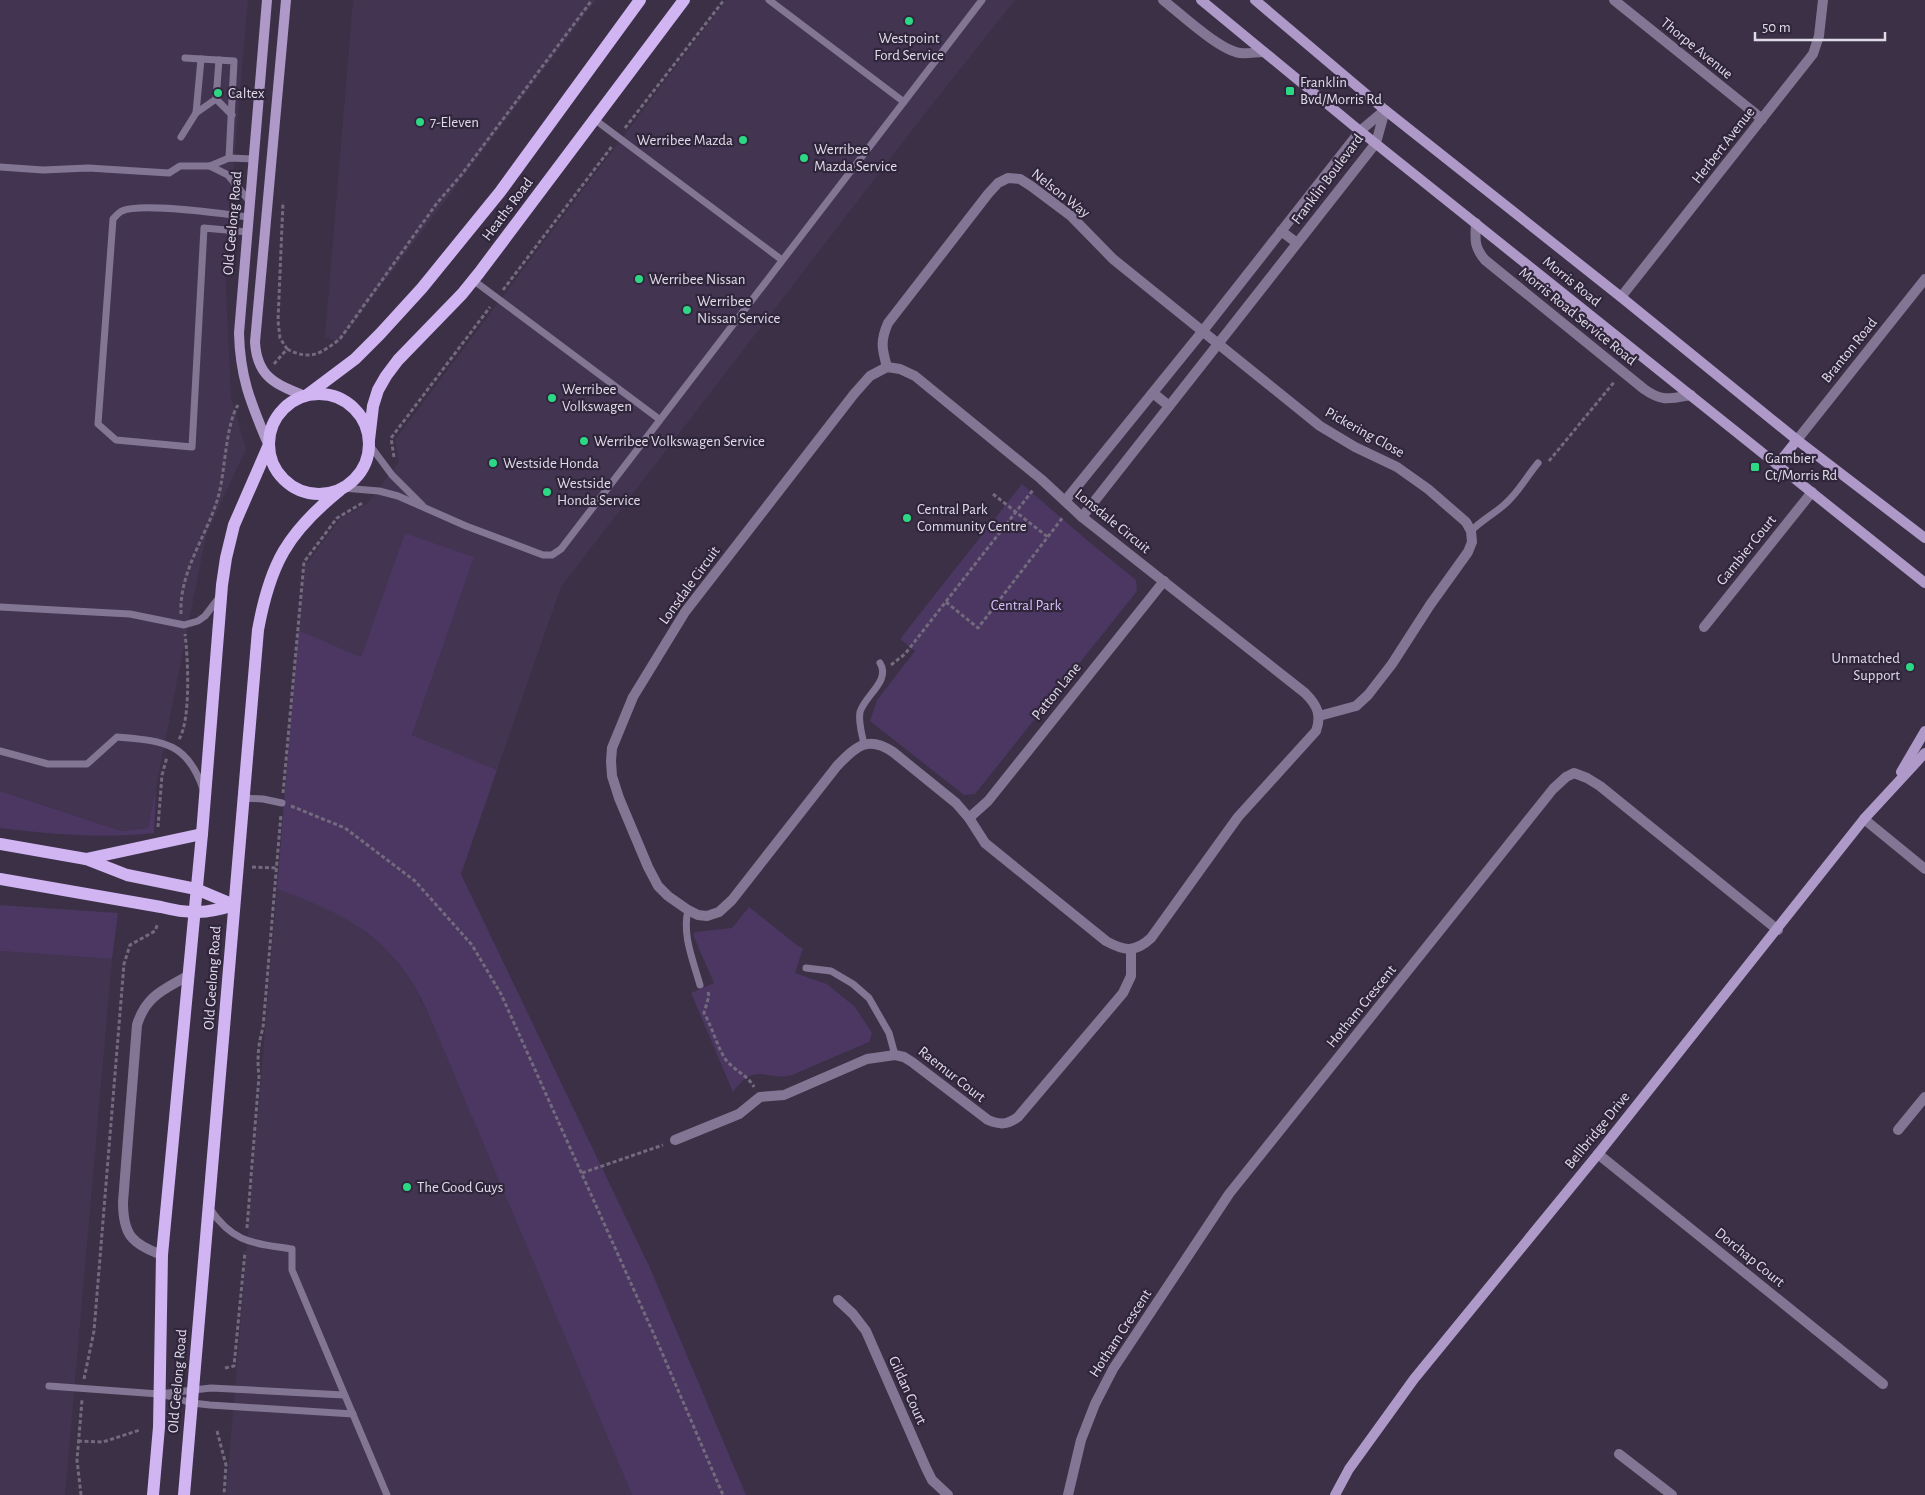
<svg xmlns="http://www.w3.org/2000/svg" width="1925" height="1495" viewBox="0 0 1925 1495" font-family="'Alegreya Sans',sans-serif">
<style>
.built{fill:#433552}
.green{fill:#4b3761}
.lines{fill:none;stroke-linecap:round;stroke-linejoin:round}
.path{stroke:#736a7d;stroke-width:3;stroke-dasharray:4 2.5;stroke-linecap:butt}
.lane{stroke:#837694;stroke-width:7}
.street{stroke:#837694;stroke-width:10}
.secondary{stroke:#af99c9;stroke-width:10}
.primary{stroke:#d1b4f2;stroke-width:12}
.poi-dot{fill:#2cd884;stroke:#30263c;stroke-width:2}
.labels{text-anchor:middle;stroke-width:4.5;stroke-linejoin:round;paint-order:stroke}
.poi-label{font-size:15px;fill:#e0dae8;stroke:#30263c;text-anchor:start}
.street-label{font-size:15px;fill:#e0dae8;stroke:#30263c}
.park-label{font-size:15px;fill:#d8bef7;stroke:#30263c}
</style>
<rect width="100%" height="100%" fill="#3b3046"/>
<g class="built">
<polygon points="0,0 248,0 225,268 231,397 246,449 206,535 148,828 123,831 0,791"/>
<polygon points="353,0 596,0 339,342 325,337"/>
<polygon points="726,0 1015,0 923,116 561,587 497,770 412,735 474,557 405,533 361,657 298,630 305,566 341,518 368,503 399,462 395,440"/>
<polygon points="277,889 321,905 352,921 388,950 413,983 434,1027 632,1495 226,1495"/>
<polygon points="0,951 112,959 65,1495 0,1495"/>
</g>
<g class="green">
<polygon points="1022,484 1088,541 1136,580 1137,591 975,794 964,795 870,721 877,700 915,651 900,639"/>
<path d="M405 533 474 557 412 735 497 770 461 874 650 1268 746 1495H632L434 1027C427 1012 421 996 412 982 377 928 335 910 277 889L298 630 361 657Z"/>
<path d="M156 787 154 833C102 839 51 834 0 828V791L122 831 148 828Z"/>
<polygon points="0,905 118,913 112,959 0,951"/>
<path d="M749 907 798 946 803 948 795 973 827 984 855 1007 872 1033 869 1042 792 1075C765 1082 757 1060 733 1092L691 993 714 983 693 935 695 932 732 928Z"/>
</g>
<g class="lines">
<g class="path">
<polyline points="625,128 724,0"/>
<polyline points="503,290 613,145"/>
<path d="M287 349C311 361 320 354 340 339L437 203 462 174 592 0"/>
<polyline points="274,364 287,349 280,338 278,321 283,202"/>
<polyline points="394,457 391,438 490,307"/>
<polyline points="1549,461 1615,381"/>
<polyline points="993,494 1049,538"/>
<polyline points="946,602 978,628 1063,517"/>
<path d="M181 614C179 570 208 535 219 494 225 470 226 424 238 405"/>
<polyline points="891,665 905,654 1033,490"/>
<path d="M179 739C191 721 188 657 185 634"/>
<polyline points="283,793 304,562 337,518 364,502"/>
<polyline points="291,806 345,828 415,881 472,945 501,994 660,1348 723,1495"/>
<polyline points="158,827 162,775 167,757"/>
<polyline points="252,867 276,868"/>
<path d="M708 992 709 996 704 1013C712 1027 716 1043 724 1057 731 1069 747 1074 754 1087"/>
<polyline points="582,1173 663,1145"/>
<path d="M247 1228 259 1076C257 1060 258 1044 263 1028L281 814"/>
<polyline points="225,1368 234,1366 245,1252"/>
<polyline points="84,1379 94,1331 124,964 130,945 155,931 158,923"/>
<polyline points="217,1431 226,1465 224,1495"/>
<polyline points="78,1441 103,1442 140,1430"/>
<polyline points="81,1495 77,1460 82,1400"/>
</g>
<g class="lane">
<polyline points="769,0 904,102"/>
<polyline points="185,58 234,61 229,158"/>
<polyline points="216,99 232,115"/>
<polyline points="196,113 216,99 219,60"/>
<polyline points="594,119 782,260"/>
<polyline points="181,137 196,113 201,59"/>
<polyline points="210,166 228,175 250,202"/>
<polyline points="0,167 43,170 88,168 169,173 180,166 210,166 229,158 254,159"/>
<path d="M248 232 204 228 192 447 116 440 98 424 113 219C116 216 119 212 122 211 141 202 224 214 249 217"/>
<polyline points="473,280 659,419"/>
<polyline points="369,444 392,475 422,505"/>
<polyline points="343,488 379,491 398,496 466,526 543,555 552,555 561,549 982,0"/>
<path d="M1471 531C1482 520 1494 514 1505 504 1518 493 1527 476 1538 463"/>
<polyline points="0,607 130,614 184,625 198,621 205,616 218,599"/>
<path d="M864 744C862 734 858 722 860 712 865 695 891 681 880 663"/>
<path d="M0 751 48 764H87L117 737C161 741 187 741 203 789"/>
<polyline points="243,798 263,799 282,803"/>
<path d="M688 910C682 935 693 960 700 985"/>
<polyline points="806,968 831,971 853,984 869,998 889,1033 895,1055"/>
<path d="M210 1209C234 1244 254 1243 292 1249V1270L387 1495"/>
<polyline points="49,1386 159,1394 211,1388 344,1395"/>
<polyline points="161,1394 192,1403 210,1405 353,1414"/>
</g>
<g class="street">
<path d="M1163 0C1181 14 1219 50 1240 53 1248 54 1256 52 1264 52"/>
<polyline points="1614,0 1762,119"/>
<path d="M1476 223C1475 240 1474 247 1485 260L1644 389C1662 402 1670 399 1691 395"/>
<polyline points="1281,231 1297,243"/>
<polyline points="1621,297 1813,54 1819,36 1823,0"/>
<path d="M887 367 900 369 915 376 1041 479 1082 517 1305 693C1317 705 1322 715 1316 731L1238 817 1151 938C1135 953 1124 951 1106 941L985 843 969 818 956 803 893 752C868 735 856 746 837 766L732 900 719 912 707 916 698 915 688 910 668 896 658 886 648 867 619 798 612 776 611 761 612 748 633 697 685 612 854 394 870 376Z"/>
<path d="M887 367C882 349 880 341 888 323L988 194 998 183 1008 178 1020 179 1031 186 1071 216 1113 259 1320 426 1355 447 1397 467 1428 489 1466 522 1471 531 1472 542 1468 552 1430 605 1392 664 1368 695 1356 706 1319 716"/>
<polyline points="1153,393 1169,406"/>
<polyline points="1797,440 1925,279"/>
<polyline points="1065,501 1202,332 1360,131 1385,110"/>
<polyline points="1082,517 1376,143 1385,110"/>
<polyline points="1704,627 1812,492"/>
<polyline points="969,818 988,801 1164,581"/>
<polyline points="1864,819 1925,869"/>
<polyline points="1898,1130 1925,1097"/>
<path d="M675 1140 739 1114 760 1097 784 1095 867 1059 895 1055 904 1057 912 1062 988 1120C1000 1125 1007 1125 1018 1117L1123 993 1131 976V949"/>
<polyline points="1598,1154 1883,1384"/>
<path d="M162 1255C132 1244 123 1235 123 1202L137 1025C146 995 164 990 189 975"/>
<polyline points="838,1300 853,1314 866,1331 926,1468 932,1480 948,1495"/>
<polyline points="1619,1454 1672,1495"/>
<polyline points="1068,1495 1081,1440 1095,1404 1113,1369 1229,1194 1553,789 1566,777 1574,773 1587,778 1600,786 1778,930"/>
</g>
<g class="secondary">
<path d="M267 0 239 333C240 378 251 403 268 444"/>
<path d="M286 0 255 342C257 377 275 384 305 396"/>
<polyline points="1201,0 1360,131 1925,583"/>
<polyline points="1255,0 1385,110 1621,297 1797,440 1925,538"/>
<polyline points="1777,465 1797,440"/>
<polyline points="1901,772 1925,731"/>
<polyline points="1335,1495 1349,1469 1414,1379 1598,1154 1864,819 1925,753"/>
</g>
<g class="primary">
<circle cx="319" cy="444" r="50"/>
<polyline points="307,395 355,359 380,334 422,288 500,192 640,0"/>
<polyline points="369,440 373,406 378,390 386,376 398,360 462,294 479,273 684,0"/>
<polyline points="0,844 86,859 127,875 196,889 234,905"/>
<polyline points="86,859 202,834"/>
<path d="M0 879 161 907C189 914 206 914 234 905"/>
<polyline points="153,1495 159,1427 162,1255 202,834 222,585 226,558 234,525 268,447"/>
<path d="M184 1495 258 630C270 564 287 533 340 490"/>
</g>
</g>
<g class="poi-dot">
<circle cx="909" cy="21" r="5"/>
<rect x="1285" y="86" width="10" height="10" rx="2.5"/>
<circle cx="218" cy="93" r="5"/>
<circle cx="420" cy="122" r="5"/>
<circle cx="743" cy="140" r="5"/>
<circle cx="804" cy="158" r="5"/>
<circle cx="639" cy="279" r="5"/>
<circle cx="687" cy="310" r="5"/>
<circle cx="552" cy="398" r="5"/>
<circle cx="584" cy="441" r="5"/>
<circle cx="493" cy="463" r="5"/>
<rect x="1750" y="462" width="10" height="10" rx="2.5"/>
<circle cx="547" cy="492" r="5"/>
<circle cx="907" cy="518" r="5"/>
<circle cx="1910" cy="667" r="5"/>
<circle cx="407" cy="1187" r="5"/>
</g>
<g class="labels">
<g class="poi-label">
<text x="909" y="43" text-anchor="middle">Westpoint<tspan x="909" dy="17">Ford Service</tspan></text>
<text x="1300" y="87">Franklin<tspan x="1300" dy="17">Bvd/Morris Rd</tspan></text>
<text x="228" y="98">Caltex</text>
<text x="430" y="127">7-Eleven</text>
<text x="733" y="145" text-anchor="end">Werribee Mazda</text>
<text x="814" y="154">Werribee<tspan x="814" dy="17">Mazda Service</tspan></text>
<text x="649" y="284">Werribee Nissan</text>
<text x="697" y="306">Werribee<tspan x="697" dy="17">Nissan Service</tspan></text>
<text x="562" y="394">Werribee<tspan x="562" dy="17">Volkswagen</tspan></text>
<text x="594" y="446">Werribee Volkswagen Service</text>
<text x="1765" y="463">Gambier<tspan x="1765" dy="17">Ct/Morris Rd</tspan></text>
<text x="503" y="468">Westside Honda</text>
<text x="557" y="488">Westside<tspan x="557" dy="17">Honda Service</tspan></text>
<text x="917" y="514">Central Park<tspan x="917" dy="17">Community Centre</tspan></text>
<text x="1900" y="663" text-anchor="end">Unmatched<tspan x="1900" dy="17">Support</tspan></text>
<text x="417" y="1192">The Good Guys</text>
</g>
<g class="street-label">
<text transform="translate(1697 48) rotate(39)" y="5">Thorpe Avenue</text>
<text transform="translate(1723 145) rotate(-52)" y="5">Herbert Avenue</text>
<text transform="translate(1327 179) rotate(-53)" y="5">Franklin Boulevard</text>
<text transform="translate(1061 193) rotate(38)" y="5">Nelson Way</text>
<text transform="translate(507 209) rotate(-53)" y="5">Heaths Road</text>
<text transform="translate(232 223) rotate(-85)" y="5">Old Geelong Road</text>
<text transform="translate(1572 281) rotate(39)" y="5">Morris Road</text>
<text transform="translate(1578 316) rotate(39)" y="5">Morris Road Service Road</text>
<text transform="translate(1849 350) rotate(-51)" y="5">Branton Road</text>
<text transform="translate(1365 432) rotate(29)" y="5">Pickering Close</text>
<text transform="translate(1113 521) rotate(39)" y="5">Lonsdale Circuit</text>
<text transform="translate(1746 550) rotate(-51)" y="5">Gambier Court</text>
<text transform="translate(689 585) rotate(-54)" y="5">Lonsdale Circuit</text>
<text transform="translate(1056 691) rotate(-51)" y="5">Patton Lane</text>
<text transform="translate(212 978) rotate(-86)" y="5">Old Geelong Road</text>
<text transform="translate(1361 1006) rotate(-51)" y="5">Hotham Crescent</text>
<text transform="translate(952 1074) rotate(38)" y="5">Raemur Court</text>
<text transform="translate(1597 1130) rotate(-51)" y="5">Bellbridge Drive</text>
<text transform="translate(1750 1257) rotate(39)" y="5">Dorchap Court</text>
<text transform="translate(1120 1333) rotate(-57)" y="5">Hotham Crescent</text>
<text transform="translate(177 1381) rotate(-85)" y="5">Old Geelong Road</text>
<text transform="translate(908 1390) rotate(66)" y="5">Gildan Court</text>
</g>
<g class="park-label">
<text x="1026" y="610">Central Park</text>
</g>
</g>
<path d="M1755 32v8h130v-8" fill="none" stroke="#e0dae8" stroke-width="2.5"/>
<text x="1762" y="32" font-size="15" fill="#e0dae8" stroke="#30263c" stroke-width="4" paint-order="stroke">50 m</text>
</svg>
